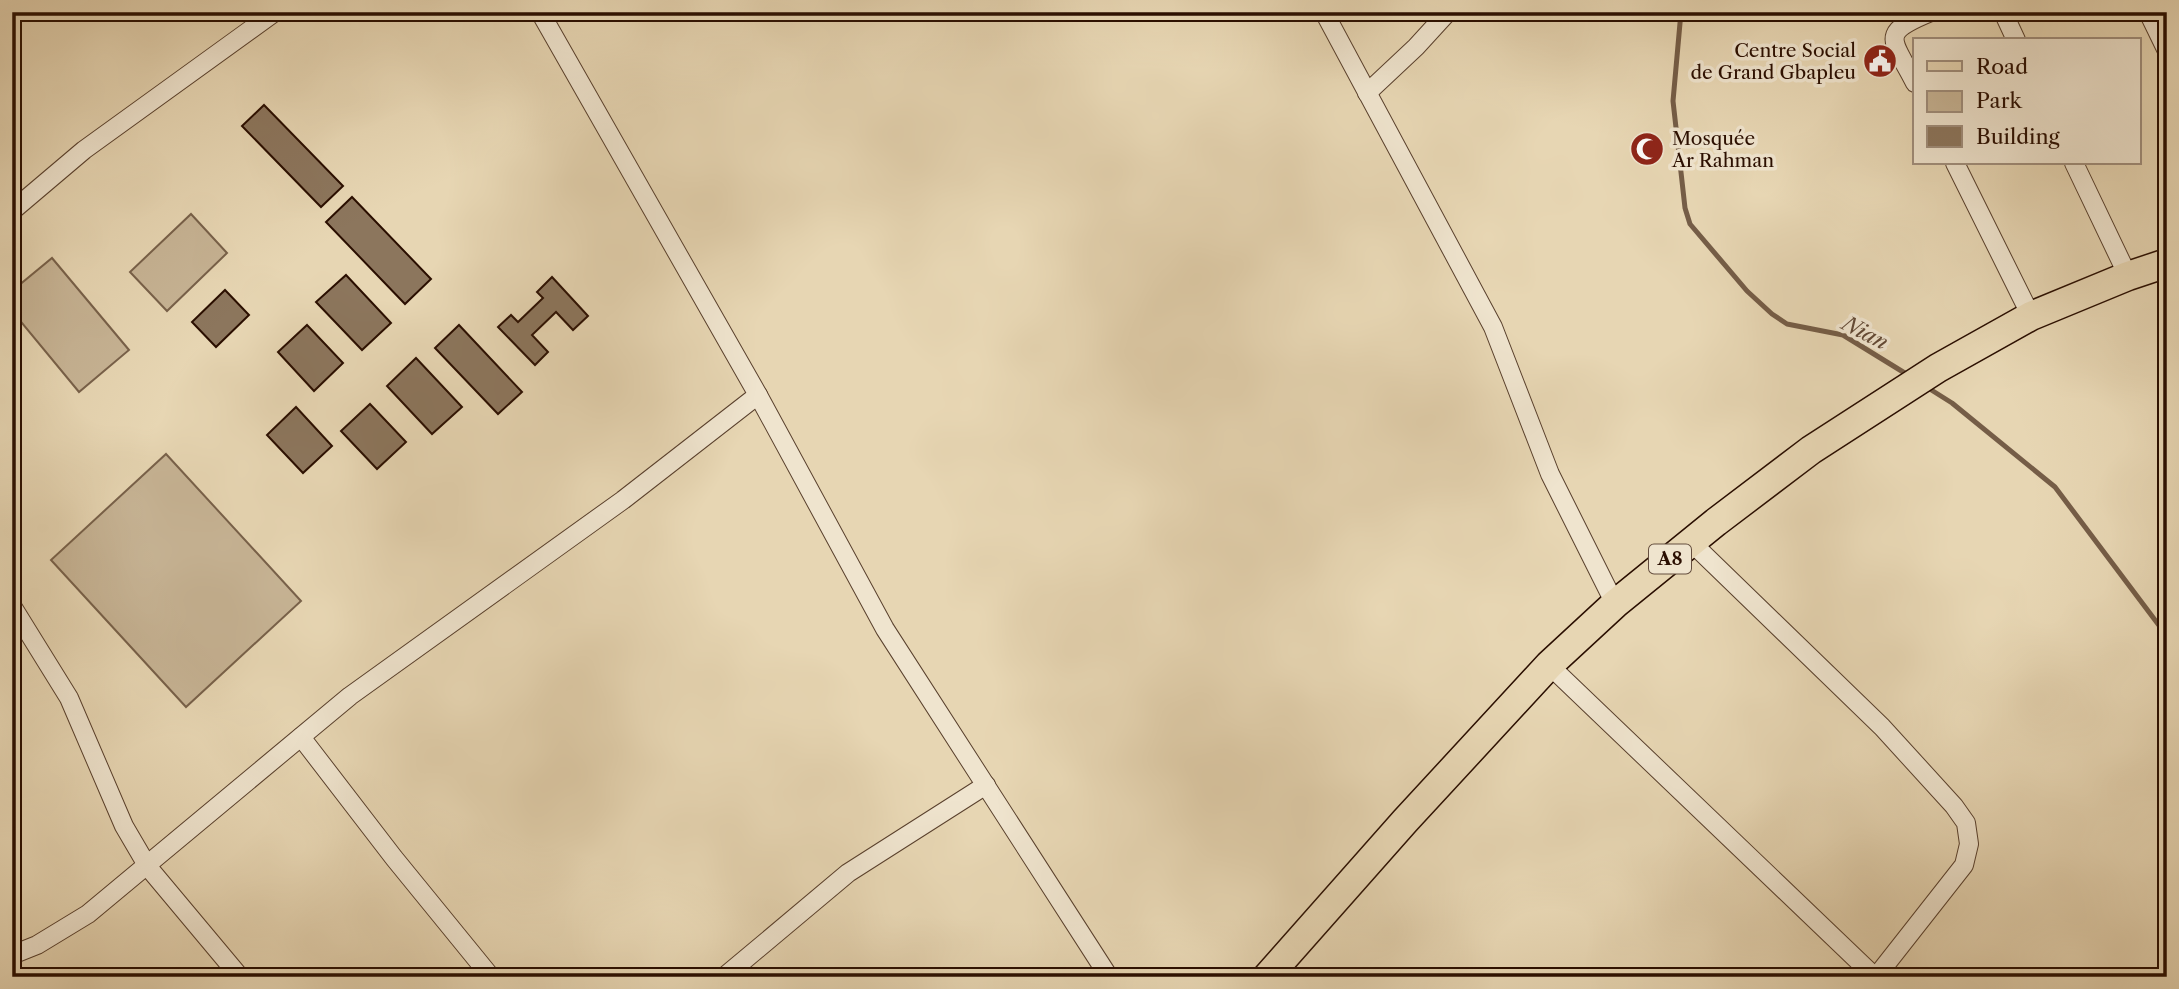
<svg xmlns="http://www.w3.org/2000/svg" width="2179" height="989" viewBox="0 0 2179 989" font-family="'Libre Caslon Text',serif">
<style>
.green{fill:#c7b495;stroke:#78614a;stroke-width:2}
.lines{fill:none;stroke-linecap:round;stroke-linejoin:round}
.stream{stroke:#755d47;stroke-width:5}
.building{fill:#8c765d;stroke:#2a0e00;stroke-width:2}
.minor-casing{stroke:#59402d;stroke-width:20}
.primary-casing{stroke:#2a0e00;stroke-width:31}
.minor{stroke:#efe4ce;stroke-width:18}
.primary{stroke:#e7d6b3;stroke-width:28}
.labels{text-anchor:middle;stroke-width:7;stroke-linejoin:round;paint-order:stroke}
.shield{fill:#efe4ce;stroke:#654e3e;stroke-width:2}
.shield-label{font-size:18px;font-weight:bold;fill:#2a0e00}
.poi-label{font-size:19px;fill:#2a0e00;stroke:#efe4ce;text-anchor:end}
.water-label{font-size:21px;font-style:italic;fill:#624935;stroke:#efe4ce}
</style>
<rect width="100%" height="100%" fill="#e7d6b3"/>
<filter id="stains"><feTurbulence type="fractalNoise" baseFrequency=".00286" numOctaves="4"/><feColorMatrix values="0 0 0 0 .2 0 0 0 0 .09 0 0 0 0 .02 0 0 0 .5 -.17"/></filter>
<radialGradient id="worn" r=".72"><stop offset=".6" stop-color="#630" stop-opacity="0"/><stop offset="1" stop-color="#630" stop-opacity=".3"/></radialGradient>
<g class="green">
<polygon points="191,214 227,253 167,311 130,272"/>
<polygon points="52,258 129,350 79,392 12,311 12,291"/>
<polygon points="166,454 301,601 186,707 51,560"/>
</g>
<g class="lines">
<g class="stream">
<polyline points="1681,12 1673,101 1685,208 1690,224 1747,291 1772,314 1787,324 1843,335 1908,375"/>
<polyline points="1925,386 1952,403 2055,487 2167,636"/>
</g>
</g>
<g class="building">
<polygon points="264,105 343,186 321,207 242,126"/>
<polygon points="352,197 431,279 405,304 326,222"/>
<polygon points="346,275 391,323 362,350 316,302"/>
<polygon points="552,277 588,316 573,330 556,312 532,335 548,352 535,365 498,327 511,315 518,322 543,298 537,292"/>
<polygon points="225,290 249,315 216,347 192,322"/>
<polygon points="307,325 343,363 314,391 278,352"/>
<polygon points="459,325 522,392 498,414 435,348"/>
<polygon points="416,358 462,407 432,434 387,386"/>
<polygon points="370,404 406,442 377,469 341,431"/>
<polygon points="296,407 332,446 303,473 267,435"/>
</g>
<g class="lines">
<g class="minor-casing">
<g id="minor">
<polyline points="540,12 758,395 885,629 1109,977"/>
<polyline points="1324,12 1493,327 1550,474 1615,604"/>
<polyline points="2003,12 2016,40"/>
<polyline points="2148,12 2167,51"/>
<path d="M1915 83C1893 39 1877 34 1931 12"/>
<polyline points="1367,93 1416,47 1448,12"/>
<polyline points="1955,163 2031,316"/>
<polyline points="2074,163 2128,276"/>
<polyline points="12,211 84,150 275,12"/>
<polyline points="1691,542 1882,727 1954,806 1966,823 1969,844 1964,865 1876,977"/>
<polyline points="12,606 69,698 124,826 148,867 240,977"/>
<polyline points="1549,665 1875,977"/>
<polyline points="301,737 394,858 491,977"/>
<polyline points="12,955 37,945 88,914 350,696 623,500 758,395"/>
<polyline points="724,977 848,873 986,785"/>
</g>
</g>
<g class="primary-casing">
<polyline id="primary" points="1267,977 1405,821 1549,665 1615,604 1716,522 1811,450 1938,368 2031,316 2128,276 2167,263"/>
</g>
<use href="#minor" class="minor"/>
<use href="#primary" class="primary"/>
</g>
<defs>
<g id="civic-disc" transform="scale(1.75)"><circle r="9.5" fill="#8f2418" stroke="#efe4ce"/><path d="M-.6-6.5H3V-4.5H.6V-3L4-1V1h2V6H-6V1h2V-1L-.6-3ZM-1.2 2.5V6h2.4V2.5Z" fill="#fff"/></g>
<g id="mosque-disc" transform="scale(1.75)"><circle r="9.5" fill="#8f2418" stroke="#efe4ce"/><path d="M3.5-4.9A6 6 0 1 0 3.5 4.9A5 5 0 1 1 3.5-4.9Z" fill="#fff"/></g>
</defs>
<g fill-rule="evenodd">
<use href="#civic-disc" x="1880" y="61"/>
<use href="#mosque-disc" x="1647" y="149"/>
</g>
<g class="labels">
<rect class="shield" x="1649" y="544.5" width="42" height="29" rx="5"/>
<g class="shield-label">
<text x="1670" y="565">A8</text>
</g>
<g class="poi-label">
<text x="1856" y="57">Centre Social<tspan x="1856" dy="22">de Grand Gbapleu</tspan></text>
<text x="1672" y="145" text-anchor="start">Mosquée<tspan x="1672" dy="22">Ar Rahman</tspan></text>
</g>
<g class="water-label">
<text transform="translate(1865 333) rotate(27)" y="7">Nian</text>
</g>
</g>
<rect width="2179" height="989" fill="none" stroke="#e7d6b3" stroke-width="42"/>
<rect x="14" y="14" width="2151" height="961" fill="none" stroke="#2a0e00" stroke-width="3.5"/>
<rect x="21" y="21" width="2137" height="947" fill="none" stroke="#2a0e00" stroke-width="2"/>
<rect x="1913" y="38" width="228" height="126" fill="#efe4ce" stroke="#a08e7c" stroke-width="2"/>
<rect x="1927" y="61" width="35" height="10" fill="#e7d6b3" stroke="#a08e7c" stroke-width="2"/>
<text x="1976" y="74" font-size="21" fill="#2a0e00">Road</text>
<rect x="1927" y="91" width="35" height="21" fill="#c7b495" stroke="#a08e7c" stroke-width="2"/>
<text x="1976" y="108" font-size="21" fill="#2a0e00">Park</text>
<rect x="1927" y="126" width="35" height="21" fill="#8c765d" stroke="#a08e7c" stroke-width="2"/>
<text x="1976" y="144" font-size="21" fill="#2a0e00">Building</text>
<rect width="100%" height="100%" filter="url(#stains)"/>
<rect width="100%" height="100%" fill="url(#worn)"/>
</svg>
